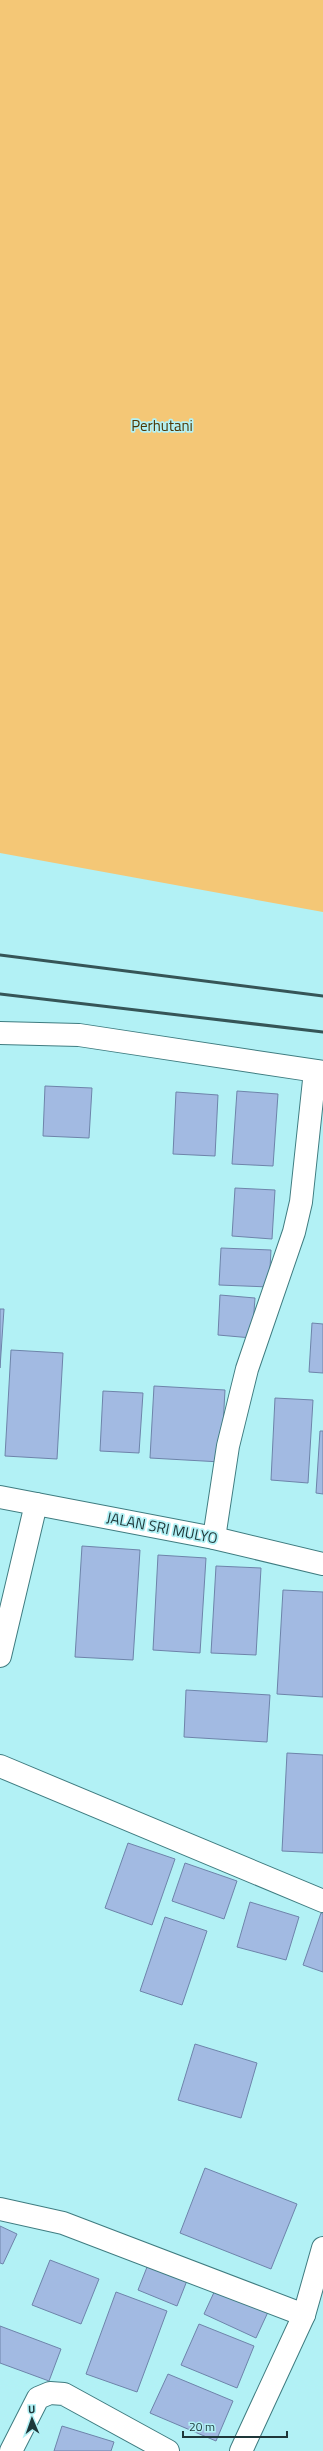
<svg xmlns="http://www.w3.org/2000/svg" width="323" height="2451" viewBox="0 0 323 2451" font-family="'Titillium Web',sans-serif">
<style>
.green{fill:#f4c776}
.building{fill:#a2bae2;stroke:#6e84aa}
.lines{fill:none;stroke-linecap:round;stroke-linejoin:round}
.minor-casing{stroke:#3f7c80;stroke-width:24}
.major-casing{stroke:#3f7c80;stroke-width:24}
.minor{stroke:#fff;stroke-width:22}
.major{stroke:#fff;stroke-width:22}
.rail{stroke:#365557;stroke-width:3}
.labels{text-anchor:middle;stroke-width:3.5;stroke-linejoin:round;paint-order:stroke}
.park-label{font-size:15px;fill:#4d3604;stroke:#b2f1f5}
.street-label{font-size:15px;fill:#1e3739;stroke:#b2f1f5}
</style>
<rect width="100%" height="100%" fill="#b2f1f5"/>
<polygon class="green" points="0,0 323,0 323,912 0,853"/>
<g class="building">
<polygon points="45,1086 92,1088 89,1138 43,1136"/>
<polygon points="237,1091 278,1094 273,1166 232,1164"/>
<polygon points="176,1092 218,1095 215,1156 173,1154"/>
<polygon points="235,1188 275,1190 272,1239 232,1236"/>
<polygon points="221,1248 271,1250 269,1287 219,1285"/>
<polygon points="220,1295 255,1298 252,1338 218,1335"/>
<polygon points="0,1309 4,1309 0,1368"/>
<polygon points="312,1323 323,1324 323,1373 309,1372"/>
<polygon points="11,1350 63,1353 57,1459 5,1456"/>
<polygon points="154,1386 225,1390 221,1462 150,1458"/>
<polygon points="103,1391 143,1393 139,1453 100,1451"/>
<polygon points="275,1398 313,1400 308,1483 271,1480"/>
<polygon points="320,1431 323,1431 323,1494 316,1493"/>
<polygon points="82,1546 140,1550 133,1660 75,1657"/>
<polygon points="158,1555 206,1558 200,1653 153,1650"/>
<polygon points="216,1566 261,1568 256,1655 211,1653"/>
<polygon points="283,1590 323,1592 323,1697 277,1694"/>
<polygon points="186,1690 270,1695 267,1742 184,1737"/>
<polygon points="287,1753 323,1755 323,1853 282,1851"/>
<polygon points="128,1843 175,1859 152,1925 105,1908"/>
<polygon points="185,1863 237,1881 224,1919 172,1901"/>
<polygon points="250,1902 299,1917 286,1960 237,1947"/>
<polygon points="321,1913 323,1914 323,1972 303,1965"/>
<polygon points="165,1917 207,1931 182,2005 140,1991"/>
<polygon points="195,2044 257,2063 241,2118 178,2100"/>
<polygon points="205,2168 297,2204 271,2269 180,2233"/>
<polygon points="0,2226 17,2234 3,2264 0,2263"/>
<polygon points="50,2260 99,2279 81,2324 32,2305"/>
<polygon points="149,2262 188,2278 177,2306 138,2290"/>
<polygon points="216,2288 268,2312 256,2338 204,2314"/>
<polygon points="116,2292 167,2311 137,2392 86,2374"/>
<polygon points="199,2324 254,2346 237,2388 181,2365"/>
<polygon points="0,2326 61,2349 49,2381 0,2363"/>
<polygon points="168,2374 233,2401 216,2441 150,2413"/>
<polygon points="62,2426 114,2442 111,2451 54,2451"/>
</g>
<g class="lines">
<g class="minor-casing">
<g id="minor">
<polyline points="0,1033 79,1035 323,1072"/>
<polyline points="214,1538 228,1446 247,1369 294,1232 301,1202 315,1071"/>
<polyline points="0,1656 36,1504"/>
<polyline points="0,1766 323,1901"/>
<polyline points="0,2209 63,2223 304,2315"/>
<polyline points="11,2451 38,2398 50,2393 64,2394 168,2451"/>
<polyline points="241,2451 304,2315 323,2248"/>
</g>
</g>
<g class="major-casing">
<polyline id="major" points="0,1497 214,1538 323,1564"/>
</g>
<use href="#minor" class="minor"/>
<use href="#major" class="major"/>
<g class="rail">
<polyline points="0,955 323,996"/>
<polyline points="0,994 323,1032"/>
</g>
</g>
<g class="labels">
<g class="park-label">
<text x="162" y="431">Perhutani</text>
</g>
<g class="street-label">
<text transform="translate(162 1528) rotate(11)" y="5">JALAN SRI MULYO</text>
</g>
</g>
<g transform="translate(32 2419) rotate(358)" stroke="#b2f1f5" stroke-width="3" paint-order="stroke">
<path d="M0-3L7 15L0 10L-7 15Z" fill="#1e3739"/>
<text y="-6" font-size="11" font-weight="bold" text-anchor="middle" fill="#1e3739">U</text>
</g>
<path d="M183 2431v6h104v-6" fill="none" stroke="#1e3739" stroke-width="2"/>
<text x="189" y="2431" font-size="12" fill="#1e3739" stroke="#b2f1f5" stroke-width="3" paint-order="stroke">20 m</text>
</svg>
